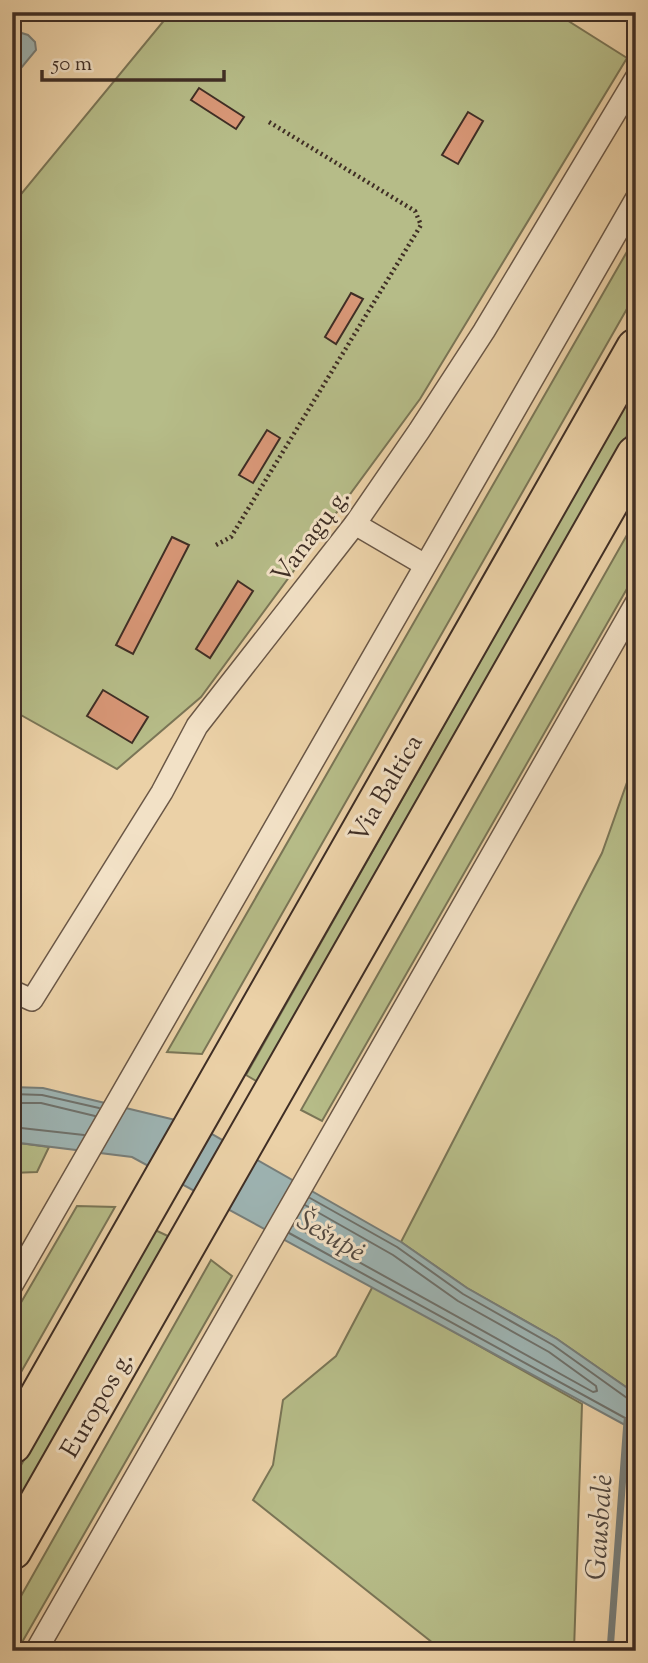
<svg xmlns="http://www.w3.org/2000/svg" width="648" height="1663" viewBox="0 0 648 1663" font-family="'Sorts Mill Goudy',serif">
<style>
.green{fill:#b6bc88;stroke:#7a7556;stroke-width:2}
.water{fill:#9db4b3;stroke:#777e7a;stroke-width:2}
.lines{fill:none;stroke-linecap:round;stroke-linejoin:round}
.shore{stroke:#6e716c;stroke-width:2}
.stream{stroke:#777e7a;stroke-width:7}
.building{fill:#d89777;stroke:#3f2e25;stroke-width:2}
.street-casing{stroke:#6a5746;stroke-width:24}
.highway-casing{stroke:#3f2e25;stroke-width:42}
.path{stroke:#3f2e25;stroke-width:4.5;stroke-dasharray:2 3.5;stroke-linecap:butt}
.street{stroke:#f2e1c6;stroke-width:21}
.highway{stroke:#ebd1a7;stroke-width:38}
.labels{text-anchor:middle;stroke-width:6;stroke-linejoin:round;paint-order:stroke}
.street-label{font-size:26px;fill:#3f2e25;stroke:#f2e1c6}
.water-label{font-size:28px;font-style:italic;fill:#524941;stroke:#f2e1c6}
</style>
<rect width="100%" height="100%" fill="#ebd1a7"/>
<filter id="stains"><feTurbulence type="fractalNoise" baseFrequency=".00286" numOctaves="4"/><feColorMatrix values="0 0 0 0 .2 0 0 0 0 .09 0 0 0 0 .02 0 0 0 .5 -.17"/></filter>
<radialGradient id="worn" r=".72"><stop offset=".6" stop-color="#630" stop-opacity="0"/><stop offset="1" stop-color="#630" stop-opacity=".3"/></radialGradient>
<g class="green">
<polygon points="171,12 554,12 627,58 420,399 201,697 117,769 12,710 12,205"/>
<polygon points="636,236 636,293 202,1054 167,1052"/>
<polygon points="636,386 636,420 258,1082 246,1075"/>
<polygon points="636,519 636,573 322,1121 301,1110"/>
<polygon points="636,757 636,1394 557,1339 467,1288 401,1242 602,853"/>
<polygon points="12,1142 49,1147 37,1172 12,1173"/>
<polygon points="77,1206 115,1207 12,1388 12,1318"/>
<polygon points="155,1230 170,1237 12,1517 12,1481"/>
<polygon points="211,1260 232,1276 17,1651 12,1651 12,1612"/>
<polygon points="373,1286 582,1404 574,1651 443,1651 253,1500 273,1465 283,1400 336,1356"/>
</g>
<g class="water">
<polygon points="12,30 28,35 35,42 36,50 12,79"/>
<polygon points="12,1087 43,1088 196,1125 401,1242 467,1288 557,1339 636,1394 636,1431 132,1157 12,1142"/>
</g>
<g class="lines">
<g class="shore">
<polyline points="12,1094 42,1095 99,1108"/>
<polyline points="12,1103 41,1103 95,1116"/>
<polyline points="12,1127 84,1135"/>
<polyline points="310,1198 397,1247 463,1294 553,1345 627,1398 636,1400"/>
<polyline points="294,1226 593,1392 597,1391 596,1386 549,1352 458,1301 393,1255 305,1205"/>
<polyline points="289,1233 636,1424"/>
</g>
<polyline class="stream" points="610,1651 627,1421"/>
</g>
<g class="building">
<polygon points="199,88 244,117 236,129 191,100"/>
<polygon points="468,112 483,121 458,164 442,155"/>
<polygon points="351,293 363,299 336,344 325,337"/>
<polygon points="267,430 280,438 253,483 239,475"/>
<polygon points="172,537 189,545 133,654 116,645"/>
<polygon points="238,581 253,591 210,658 196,649"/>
<polygon points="103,690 148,717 132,743 87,716"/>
</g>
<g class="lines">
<g class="street-casing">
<g id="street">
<polyline points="355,524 425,565"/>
<polyline points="12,991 32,1000 162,792 197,726 355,524 419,431 484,331 636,78"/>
<polyline points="12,1285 636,199"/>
<polyline points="36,1651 636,603"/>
</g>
</g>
<g class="highway-casing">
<g id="highway">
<polyline points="12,1444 636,348"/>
<polyline points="12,1550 636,455"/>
</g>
</g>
<polyline class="path" points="216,545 231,537 421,225 415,211 269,122"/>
<use href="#street" class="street"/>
<use href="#highway" class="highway"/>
</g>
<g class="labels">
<g class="street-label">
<text transform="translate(310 535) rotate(-53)" y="9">Vanagų g.</text>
<text transform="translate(385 788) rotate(-60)" y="9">Via Baltica</text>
<text transform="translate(96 1404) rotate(-60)" y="9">Europos g.</text>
</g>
<g class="water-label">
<text transform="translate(332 1235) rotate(30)" y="10">Šešupė</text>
<text transform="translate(598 1527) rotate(-86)" y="10">Gausbalė</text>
</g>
</g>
<rect width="648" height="1663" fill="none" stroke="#ebd1a7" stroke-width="42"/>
<rect x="14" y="14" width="620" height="1635" fill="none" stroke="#3f2e25" stroke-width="3.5"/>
<rect x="21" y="21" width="606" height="1621" fill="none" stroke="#3f2e25" stroke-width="2"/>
<path d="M42 70v10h182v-10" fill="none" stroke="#3f2e25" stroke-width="3.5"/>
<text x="52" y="70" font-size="21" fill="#3f2e25" stroke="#f2e1c6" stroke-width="5" paint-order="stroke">50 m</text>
<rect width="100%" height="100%" filter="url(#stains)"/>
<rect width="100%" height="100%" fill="url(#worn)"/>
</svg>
